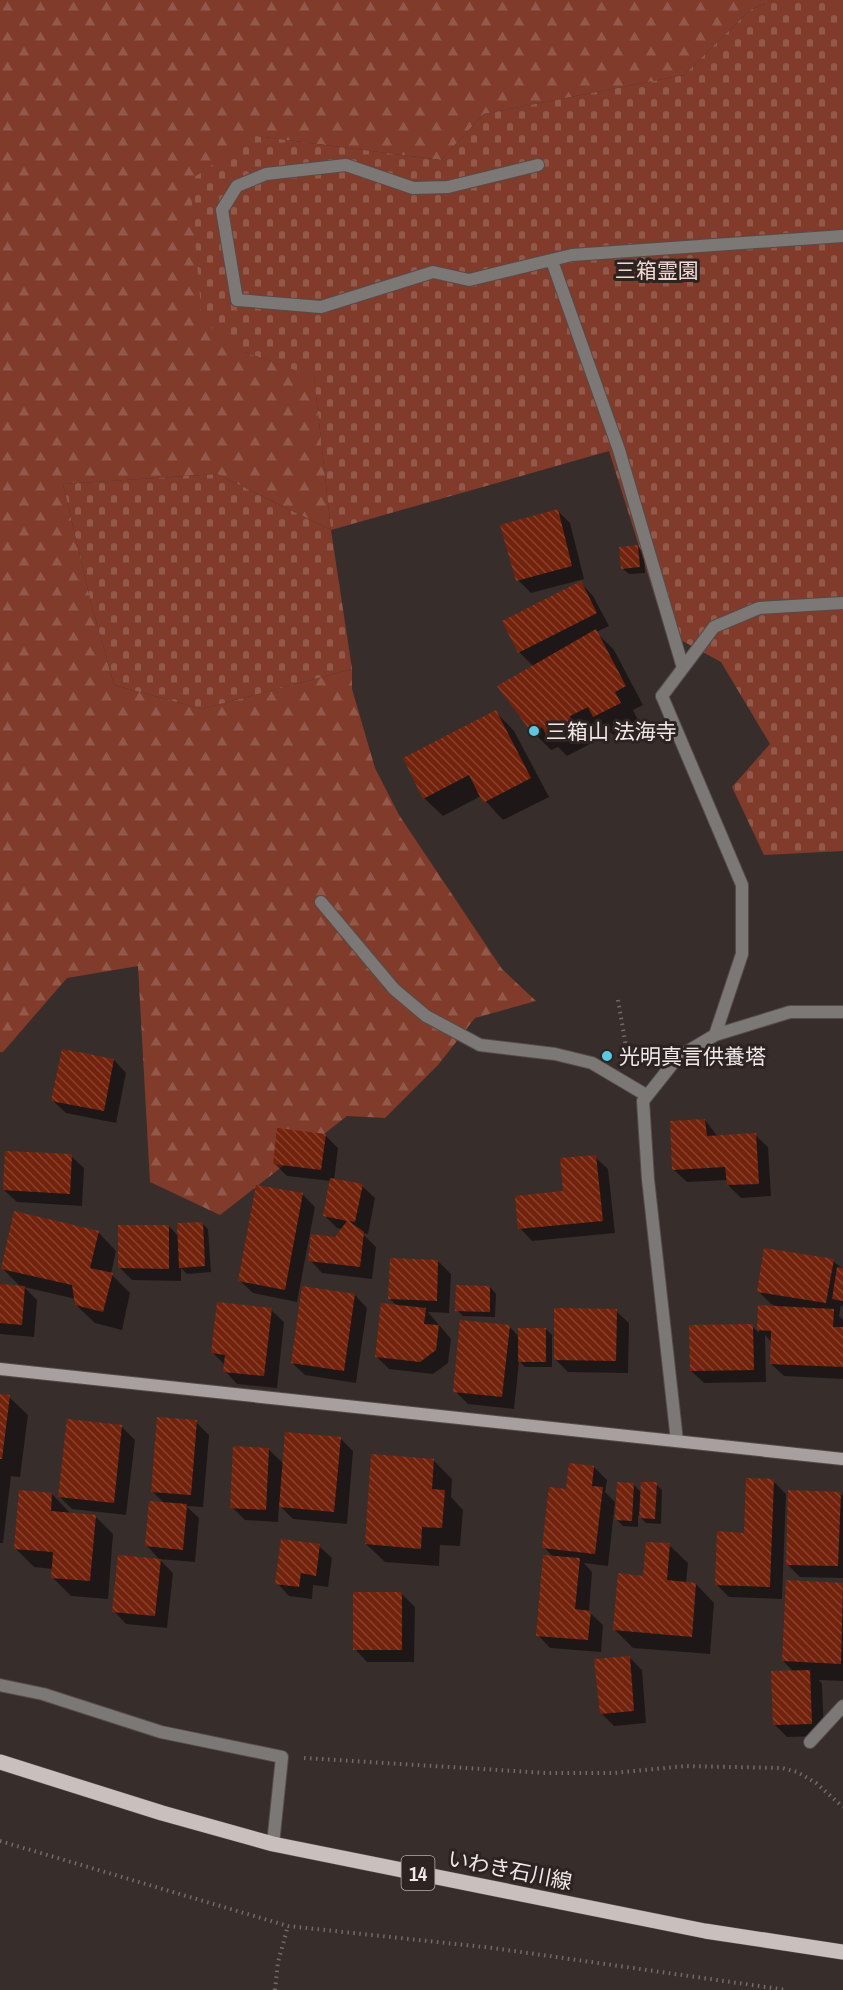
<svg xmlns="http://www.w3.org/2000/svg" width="843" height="1990" font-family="'Archivo Narrow','Noto Sans JP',sans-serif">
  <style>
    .forest { fill: url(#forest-firs) }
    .cemetery { fill: url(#cemetery-stones) }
    .shadow { fill: #0007 }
    .building { fill: url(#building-back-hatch) }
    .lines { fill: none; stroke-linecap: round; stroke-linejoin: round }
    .lane-casing { stroke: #544c4a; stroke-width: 14 }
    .street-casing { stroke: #544c4a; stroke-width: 14 }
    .secondary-casing { stroke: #544c4a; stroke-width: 14 }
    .primary-casing { stroke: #544c4a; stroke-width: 16 }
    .path { stroke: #736b69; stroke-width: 4; stroke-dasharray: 1.5 4.5; stroke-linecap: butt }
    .lane { stroke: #7c7876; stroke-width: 12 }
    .street { stroke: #7c7876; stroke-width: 12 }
    .secondary { stroke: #a7a09e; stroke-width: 12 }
    .primary { stroke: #c9bfbc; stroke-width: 15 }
    .poi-dot { fill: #58c9e3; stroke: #2d2422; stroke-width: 2 }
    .labels { text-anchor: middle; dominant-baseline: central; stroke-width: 6; stroke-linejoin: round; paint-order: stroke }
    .shield { fill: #2d2422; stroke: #b5afad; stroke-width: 1.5 }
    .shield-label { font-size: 20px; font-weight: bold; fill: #efeae8 }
    .park-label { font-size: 21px; fill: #f2d9d2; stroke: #2d2422 }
    .poi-label { font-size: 21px; fill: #efeae8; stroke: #2d2422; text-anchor: start }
    .street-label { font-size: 21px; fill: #efeae8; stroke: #2d2422 }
  </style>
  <defs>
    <pattern id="forest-firs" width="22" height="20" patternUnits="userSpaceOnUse" patternTransform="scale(1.5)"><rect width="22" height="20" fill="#803b2a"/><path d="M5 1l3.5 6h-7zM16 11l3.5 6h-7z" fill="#925849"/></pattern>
    <pattern id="cemetery-stones" width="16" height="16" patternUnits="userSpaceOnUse" patternTransform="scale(1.5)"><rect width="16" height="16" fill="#803b2a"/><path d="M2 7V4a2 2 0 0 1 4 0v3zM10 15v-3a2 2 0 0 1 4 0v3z" fill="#925849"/></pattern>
    <pattern id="building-back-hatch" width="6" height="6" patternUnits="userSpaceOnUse" patternTransform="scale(1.5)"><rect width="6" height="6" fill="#73220b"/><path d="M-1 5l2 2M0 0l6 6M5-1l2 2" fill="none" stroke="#87422f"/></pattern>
  </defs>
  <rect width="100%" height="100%" fill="#372e2c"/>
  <!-- forest -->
  <path class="forest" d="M0,0H773L750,10L684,75L484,114L441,160L256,136L245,352L314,376L331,530L217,474L63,484L91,603L114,685L202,709L352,669V689L375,768L399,815L502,969L536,1001L475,1018L438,1065L385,1118L347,1116L220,1215L150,1182L138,966L67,978L3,1052H0Z"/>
  <!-- cemetery -->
  <path class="cemetery" d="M773,0H843V851L764,855L732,787L770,744L721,662L666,632L609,451L331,530L352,669L202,709L114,685L91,603L63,484L217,474L331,530L314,377L245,352L202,321L190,180L256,136L441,160L484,114L684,75L750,10Z"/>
  <!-- shadow -->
  <path class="shadow" d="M558,511L570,523L584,579L531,593L518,580Z
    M638,546L644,552L645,573L629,574L622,568Z
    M581,583L593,596L609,626L596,632L614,650L643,705L633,710L639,722L613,735L604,726L587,734L590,744L567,756L558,747L551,750L533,732L534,667L519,652Z
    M496,712L514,731L549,797L503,820L481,796L443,816L424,798Z
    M114,1060L126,1073L116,1123L66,1113L53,1101Z
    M705,1120L718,1137L755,1135L768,1147L771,1196L741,1198L728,1185V1180L687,1182L674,1170Z
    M325,1135L338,1148L334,1180L362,1186L375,1198L368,1234L362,1233L376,1247L372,1279L322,1273L310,1260L343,1229L337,1228L324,1215L331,1181L287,1176L274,1163Z
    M71,1156L84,1168L82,1206L17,1202L4,1190Z
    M595,1157L608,1169L615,1233L532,1241L520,1228L565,1192Z
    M302,1194L315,1207L297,1302L253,1293L240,1281Z
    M202,1223L208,1229L211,1272L187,1274L181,1268V1281L132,1280L119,1267L169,1226L179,1237Z
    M98,1232L116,1251L111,1274L130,1293L122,1330L95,1323L76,1305V1299L24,1287L37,1300L34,1337L0,1334V1286L21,1287L2,1268Z
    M438,1261L451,1274L449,1313L428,1312L451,1339L448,1363L433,1374L389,1369L377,1357L397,1306L389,1298Z
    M833,1261L843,1269V1307L841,1305L839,1316L843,1320V1379L784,1376L771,1364L772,1343L765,1335L766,1382L704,1383L691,1371L752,1326L759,1333L760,1307L781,1308L771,1304L758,1291Z
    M490,1287L496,1294L495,1317L463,1316L457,1310Z
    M355,1295L367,1308L356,1383L305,1375L292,1363Z
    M271,1310L284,1322L277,1388L237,1384L225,1371V1365L213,1353Z
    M616,1311L629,1323L628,1373L568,1372L555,1359Z
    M509,1326L519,1337L546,1329L552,1335V1367H525L519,1361L514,1409L468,1404L455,1391Z
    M0,1395L9,1397L28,1415L20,1477L11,1476L3,1543H0Z
    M196,1422L209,1435L203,1507L186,1506L199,1518L195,1562L159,1559L147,1546L165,1504L152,1491Z
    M122,1427L135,1440L126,1515L72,1509L59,1496Z
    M341,1439L353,1451L347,1524L293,1519L279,1505L278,1522L245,1520L232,1507L268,1449L284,1464Z
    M433,1460L452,1479L451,1497L463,1510L460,1546L440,1545L439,1566L385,1562L366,1544Z
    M594,1467L607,1480L605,1492L615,1502L608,1566L584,1563L592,1572L589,1612L603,1625L601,1652L550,1648L538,1635L553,1557L544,1547L568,1491Z
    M773,1481L786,1494L782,1599L729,1597L716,1584Z
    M633,1484L642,1493L656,1484L662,1490L661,1524L646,1523L638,1515V1527L623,1526L617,1520Z
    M840,1493L843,1496V1578L800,1577L787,1564Z
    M52,1494L70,1513L95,1516L113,1534L108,1599L71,1596L52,1577L53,1569L34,1567L16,1549Z
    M669,1545L688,1563L686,1583L696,1584L714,1603L710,1654L633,1648L615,1630L645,1577Z
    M319,1546L332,1558L328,1587L313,1585L312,1599L289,1596L277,1583Z
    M160,1560L173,1573L167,1628L126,1624L114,1611Z
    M787,1582L843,1585V1681L819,1680L822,1684L824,1736L787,1737L774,1724L794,1672L783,1661Z
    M402,1594L415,1607L414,1662H367L355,1649Z
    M629,1657L642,1670L646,1723L614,1726L601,1713Z"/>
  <!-- building -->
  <path class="building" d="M558,509L572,566L516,581L500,525Z
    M638,545L640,567L621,569L619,547Z
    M581,581L597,613L518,653L502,621Z
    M596,629L626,686L615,692L621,703L593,717L588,707L570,716L572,725L548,738L542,727L532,733L497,686Z
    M496,710L531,778L483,803L469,775L423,799L403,758Z
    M62,1049L114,1059L104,1111L51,1101Z
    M705,1119L707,1136L756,1133L759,1184L727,1185L725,1167L672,1170L670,1121Z
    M277,1128L326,1134L321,1170L273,1164Z
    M5,1151L72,1154L70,1194L3,1190Z
    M596,1155L603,1221L518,1229L515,1196L563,1191L560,1158Z
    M330,1178L363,1184L355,1222L349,1221L364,1232L360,1267L308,1261L311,1234L335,1237L347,1221L323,1216Z
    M256,1185L303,1193L285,1290L238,1281Z
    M14,1211L99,1231L90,1268L113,1273L103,1312L75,1305L72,1285L1,1269Z
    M203,1222L205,1266L179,1268L177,1223Z
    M118,1225H169V1269L118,1268Z
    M764,1248L834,1259L826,1303L757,1292Z
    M390,1258L438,1260L437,1301L388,1299Z
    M837,1267L843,1268V1301L832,1299Z
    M0,1284L25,1286L22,1325L0,1323Z
    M456,1285L490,1286V1312L455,1311Z
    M302,1286L355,1294L344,1371L291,1363Z
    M217,1302L272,1308L264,1376L223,1372L225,1355L211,1353Z
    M381,1303L426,1308L424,1324L439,1325L436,1350L420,1362L375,1357Z
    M758,1305L834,1309L833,1327H843V1367L770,1364L771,1331L757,1330Z
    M554,1308L617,1309L616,1361L554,1360Z
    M460,1320L510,1325L502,1397L453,1392Z
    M753,1324L754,1370L690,1371L689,1325Z
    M518,1328H546V1362H518Z
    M0,1394L10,1395L2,1459H0Z
    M157,1417L197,1420L191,1495L151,1492Z
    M67,1419L122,1425L114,1503L58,1497Z
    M285,1432L341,1437L334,1512L279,1507Z
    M233,1446L269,1448L266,1510L230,1508Z
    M371,1454L434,1459L432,1489L445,1490L442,1528L422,1527L421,1549L365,1544Z
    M569,1463L594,1466L592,1486L603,1487L595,1554L542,1548L549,1487L566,1489Z
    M746,1478L774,1479L770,1587L715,1585L717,1531L744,1533Z
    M617,1482L634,1483L632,1521L615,1520Z
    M641,1482H657L655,1519L639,1518Z
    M19,1490L52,1493L51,1511L96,1515L90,1581L51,1578L53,1552L14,1549Z
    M788,1490L841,1492L838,1566L786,1565Z
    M149,1501L187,1504L183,1550L145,1546Z
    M281,1539L320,1544L316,1576L301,1573L299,1587L275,1584Z
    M646,1542L670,1543L667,1580L696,1583L692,1637L613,1630L618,1573L643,1576Z
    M118,1555L161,1559L155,1616L112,1612Z
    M543,1555L580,1558L575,1609L591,1611L588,1640L536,1636Z
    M786,1580L843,1583L841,1664L782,1661Z
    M353,1592H402V1650H353Z
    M630,1656L634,1711L600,1714L594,1659Z
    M810,1670L812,1724L773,1725L771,1671Z"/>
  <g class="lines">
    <!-- lane casing -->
    <g class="lane-casing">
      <path id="lane" d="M538,165L448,187L413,188L346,165L266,174L237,186L222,210L237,300L321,307L433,272L469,280L572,255L843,236
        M552,261L619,450L683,668
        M662,696L714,627L759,608L843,603
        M321,902L394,989L426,1016L480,1045L555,1054L592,1063L646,1095"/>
    </g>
    <!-- street casing -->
    <g class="street-casing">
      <path id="street" d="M662,696L742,885V954L715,1035
        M677,1441L648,1179L643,1101L678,1057L715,1035L790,1012H843
        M0,1685L43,1694L161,1732L282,1757L273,1844
        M810,1742L843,1706"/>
    </g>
    <!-- secondary casing -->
    <g class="secondary-casing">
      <path id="secondary" d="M0,1369L843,1459"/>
    </g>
    <!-- primary casing -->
    <g class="primary-casing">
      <path id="primary" d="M0,1762L162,1813L273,1844L705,1931L843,1952"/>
    </g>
    <!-- path -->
    <path class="path" d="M618,1000L628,1058
      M304,1758L547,1773H614L685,1766L782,1768L797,1772L816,1783L843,1807
      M0,1841L288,1926L493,1948L787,1990
      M275,1990L278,1962L288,1926"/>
    <!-- lane -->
    <use href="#lane" class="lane"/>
    <!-- street -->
    <use href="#street" class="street"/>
    <!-- secondary -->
    <use href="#secondary" class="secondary"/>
    <!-- primary -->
    <use href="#primary" class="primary"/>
  </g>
  <!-- markers -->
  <g class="poi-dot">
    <circle cx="534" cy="731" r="6"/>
    <circle cx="607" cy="1056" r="6"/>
  </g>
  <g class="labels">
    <!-- shield labels -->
    <rect class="shield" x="401.5" y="1856" width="33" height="34" rx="4.5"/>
    <g class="shield-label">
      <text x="418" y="1873">14</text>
    </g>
    <!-- park labels -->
    <g class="park-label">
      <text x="657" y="270">三箱霊園</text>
    </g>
    <!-- poi labels -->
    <g class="poi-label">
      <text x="546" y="731">三箱山 法海寺</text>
      <text x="619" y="1056">光明真言供養塔</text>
    </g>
    <!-- street labels -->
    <g class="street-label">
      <text transform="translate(510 1870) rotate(11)">いわき石川線</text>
    </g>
  </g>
</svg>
